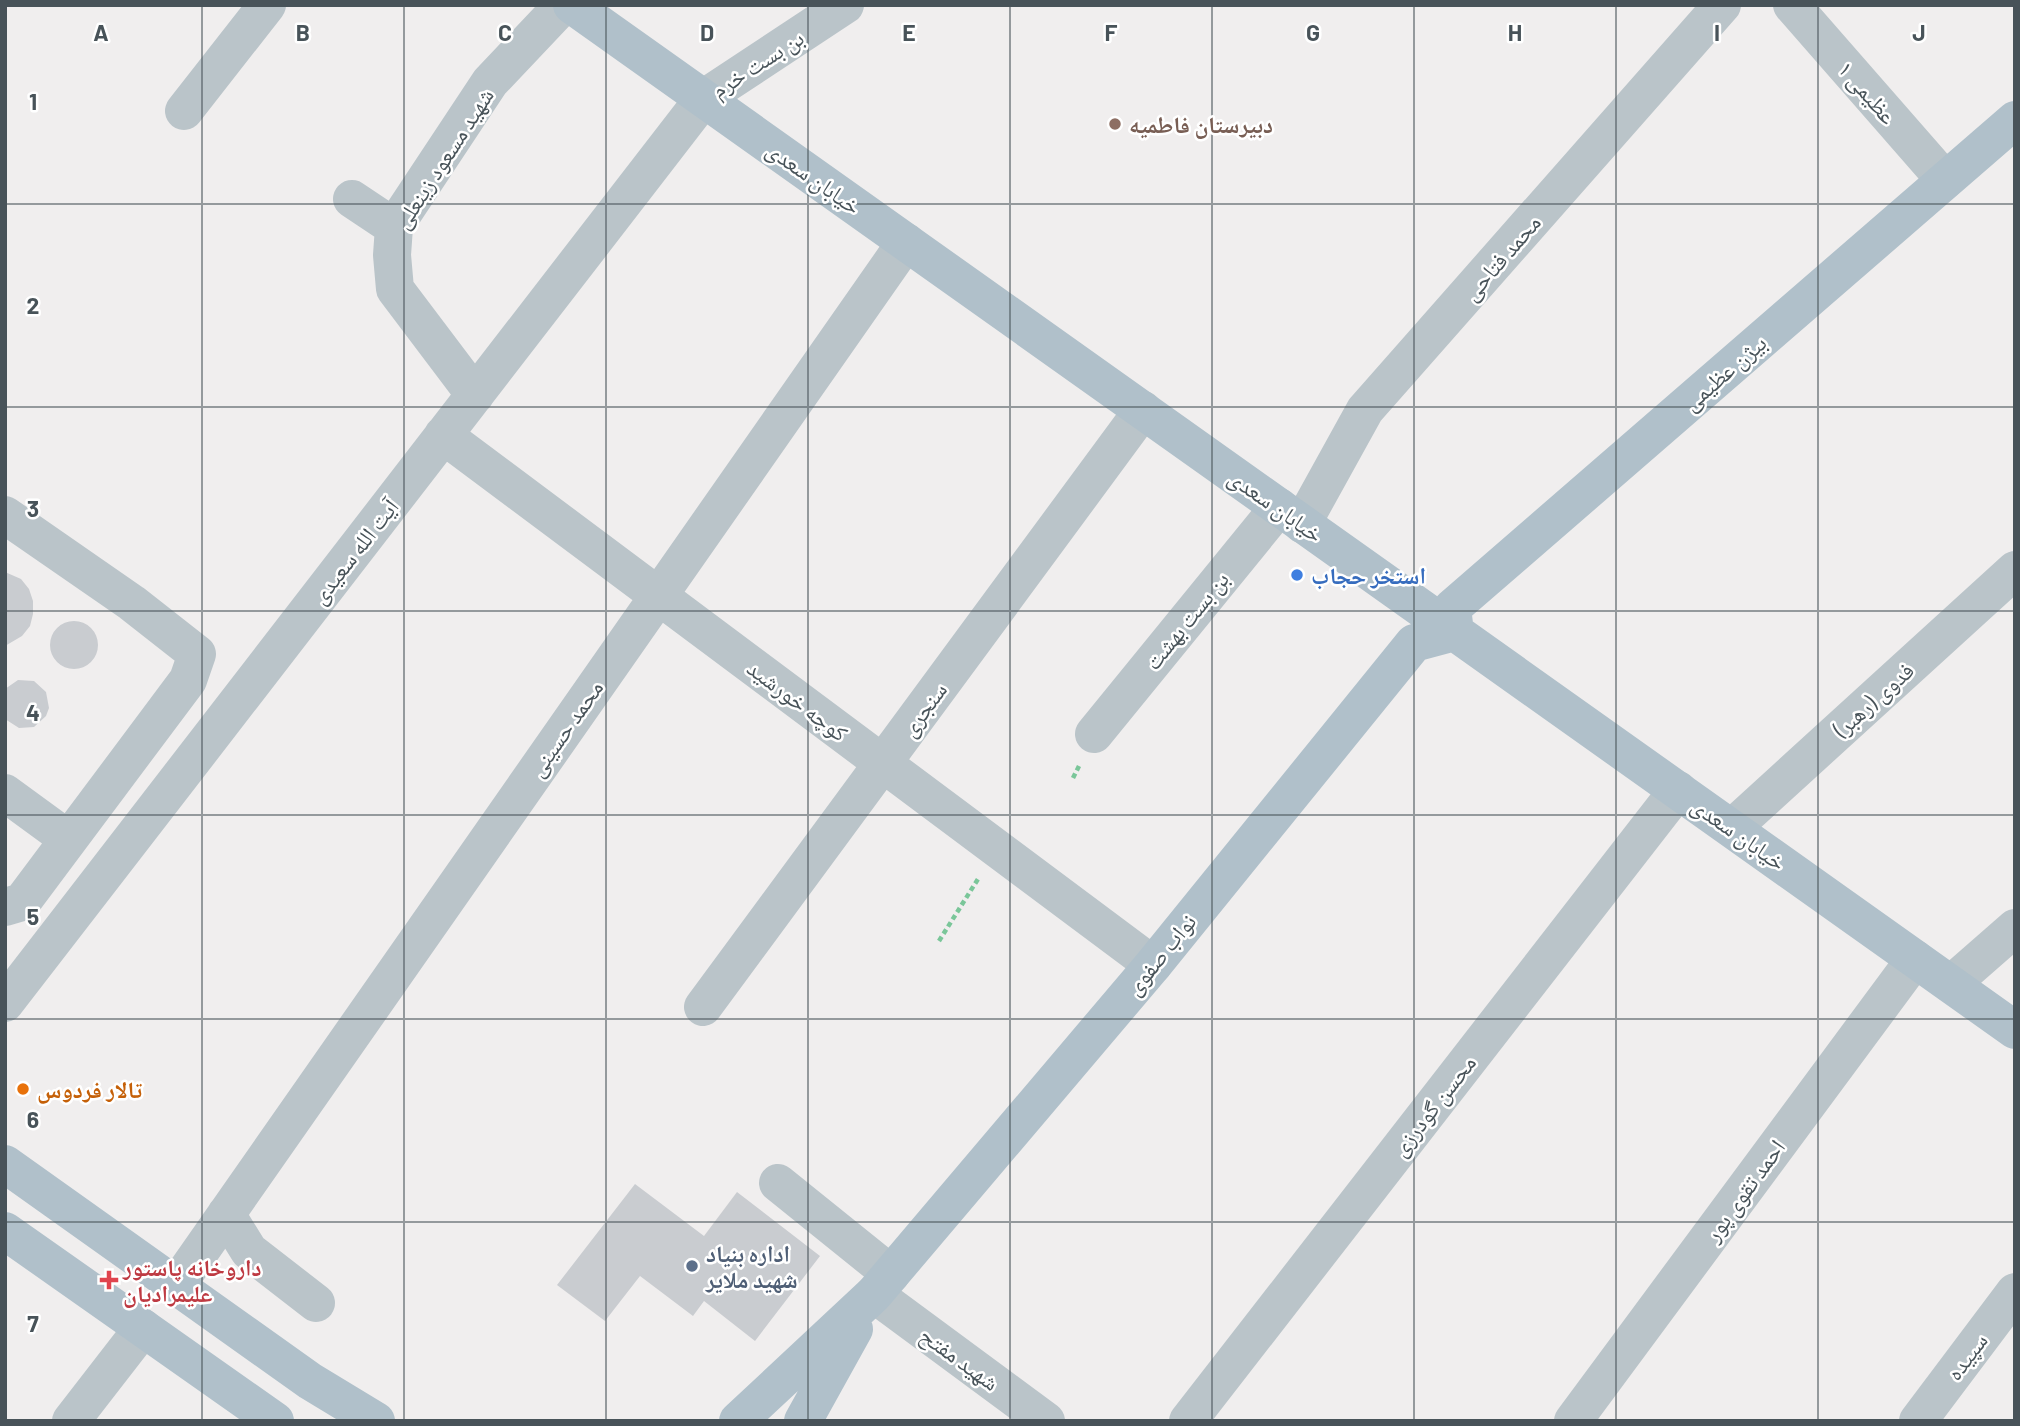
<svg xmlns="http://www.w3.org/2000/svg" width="2020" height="1426" font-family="Barlow,'Noto Naskh Arabic',sans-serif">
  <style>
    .building { fill: #c9ccd0 }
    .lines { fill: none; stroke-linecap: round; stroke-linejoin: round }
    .path { stroke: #7ac699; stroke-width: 4.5; stroke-dasharray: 5 3.5; stroke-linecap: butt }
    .minor { stroke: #bac4c9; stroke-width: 38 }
    .major { stroke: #b0c0ca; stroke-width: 38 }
    .grid { fill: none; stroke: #485359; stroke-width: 2; stroke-opacity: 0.55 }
    .education-dot { fill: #8d6e63; stroke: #fff; stroke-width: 2.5 }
    .shop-dot { fill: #3f7fe0; stroke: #fff; stroke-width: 2.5 }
    .food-dot { fill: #e8710a; stroke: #fff; stroke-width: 2.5 }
    .service-dot { fill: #5c6f8a; stroke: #fff; stroke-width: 2.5 }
    .health-dot { fill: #e0444e; stroke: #fff; stroke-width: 2.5 }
    .labels { text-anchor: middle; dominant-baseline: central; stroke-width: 5; stroke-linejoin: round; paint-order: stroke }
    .street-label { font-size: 23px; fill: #485359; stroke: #fff }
    .education-label { font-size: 23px; font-weight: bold; fill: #785e54; stroke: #fff; text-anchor: start }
    .shop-label { font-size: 23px; font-weight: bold; fill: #366cbe; stroke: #fff; text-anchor: start }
    .food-label { font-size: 23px; font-weight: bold; fill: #c56008; stroke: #fff; text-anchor: start }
    .service-label { font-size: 23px; font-weight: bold; fill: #4e5e75; stroke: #fff; text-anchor: start }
    .health-label { font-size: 23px; font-weight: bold; fill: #be3a42; stroke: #fff; text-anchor: start }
    .grid-label { font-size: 23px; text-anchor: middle; font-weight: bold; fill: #485359; stroke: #fff; stroke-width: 5; stroke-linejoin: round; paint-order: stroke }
  </style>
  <rect width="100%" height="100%" fill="#f0eeee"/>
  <!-- building -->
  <path class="building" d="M5,572L21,579L29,589L33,601V614L30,626L22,636L5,646Z
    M50 645a24 24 0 1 1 48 0a24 24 0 1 1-48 0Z
    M18,680L34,681L46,692L49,708L46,716L34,727L19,728L5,719V689Z
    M635,1184L704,1236L737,1192L820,1256L755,1341L704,1301L693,1316L640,1276L605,1321L557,1285Z"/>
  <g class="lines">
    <!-- path -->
    <path class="path" d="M1073,778L1079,766
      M939,941L978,879"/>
    <!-- minor -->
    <path class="minor" d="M1792,5L1945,180
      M184,111L267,5
      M352,199L394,227
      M475,395L395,289L392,255L394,227L490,82L563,5
      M443,435L1153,965
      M5,515L132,603L197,654L188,680L22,902L5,907
      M1302,524L1365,410L1722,5
      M1094,734L1279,507
      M5,793L68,839
      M1732,828L2015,570
      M1951,984L2015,928
      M5,1003L704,98L845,5
      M703,1007L1143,410
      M778,1183L891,1274
      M226,1214L249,1251L316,1303
      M176,1286L906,242
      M874,1294L1046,1421
      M71,1421L143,1328
      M1188,1421L1678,790
      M1573,1421L1915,959
      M1918,1421L2015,1292"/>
    <!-- major -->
    <path class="major" d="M572,5L2015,1030
      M5,1164L310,1381L376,1421
      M5,1231L275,1421
      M738,1421L874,1294L1153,965L1414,643L1455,632L1452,608L2015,120
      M803,1421L854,1329"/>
  </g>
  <!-- grid -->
  <path class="grid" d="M202,5V1421M404,5V1421M606,5V1421M808,5V1421M1010,5V1421M1212,5V1421M1414,5V1421M1616,5V1421M1818,5V1421M5,204H2015M5,407H2015M5,611H2015M5,815H2015M5,1019H2015M5,1222H2015"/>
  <!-- markers -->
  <circle class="education-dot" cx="1115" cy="124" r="7"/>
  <circle class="shop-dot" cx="1297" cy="575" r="7"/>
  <circle class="food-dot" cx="23" cy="1089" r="7"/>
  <circle class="service-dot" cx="692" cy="1266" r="7"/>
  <path class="health-dot" d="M105.5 1269.5h7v7h7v7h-7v7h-7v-7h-7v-7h7z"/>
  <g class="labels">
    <!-- street labels -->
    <g class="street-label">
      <text transform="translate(757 63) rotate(-33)">بن بست خرم</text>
      <text transform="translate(1868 92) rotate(49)">عظیمی ۱</text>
      <text transform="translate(443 158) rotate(-57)">شهید مسعود زینعلی</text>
      <text transform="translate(814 177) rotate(35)">خیابان سعدی</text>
      <text transform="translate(1501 257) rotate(-49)">محمد فتاحی</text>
      <text transform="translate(1724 372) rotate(-41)">بیژن عظیمی</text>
      <text transform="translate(1276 505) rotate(35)">خیابان سعدی</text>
      <text transform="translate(354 551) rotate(-52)">آیت الله سعیدی</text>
      <text transform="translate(1186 620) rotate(-51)">بن بست بهشت</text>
      <text transform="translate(1873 699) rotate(-42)">فدوی (رهبر)</text>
      <text transform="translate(798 700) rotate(37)">کوچه خورشید</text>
      <text transform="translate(923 709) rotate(-54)">سنجری</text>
      <text transform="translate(565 728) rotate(-55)">محمد حسینی</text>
      <text transform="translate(1739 833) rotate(35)">خیابان سعدی</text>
      <text transform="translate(1160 954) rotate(-51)">نواب صفوی</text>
      <text transform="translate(1433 1105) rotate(-52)">محسن گودرزی</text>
      <text transform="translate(1744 1190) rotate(-54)">احمد تقوی پور</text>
      <text transform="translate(1966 1356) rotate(-53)">سپیده</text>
      <text transform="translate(960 1358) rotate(36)">شهید مفتح</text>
    </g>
    <!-- education labels -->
    <g class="education-label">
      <text x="1129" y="124">دبیرستان فاطمیه</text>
    </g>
    <!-- shop labels -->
    <g class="shop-label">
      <text x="1311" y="575">استخر حجاب</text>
    </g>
    <!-- food labels -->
    <g class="food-label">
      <text x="37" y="1089">تالار فردوس</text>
    </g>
    <!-- service labels -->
    <g class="service-label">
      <text x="706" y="1253">اداره بنیاد<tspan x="706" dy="26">شهید ملایر</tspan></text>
    </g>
    <!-- health labels -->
    <g class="health-label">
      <text x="123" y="1267">داروخانه پاستور<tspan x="123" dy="26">علیمرادیان</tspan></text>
    </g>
  </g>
  <g class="grid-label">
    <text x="101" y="41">A</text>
    <text x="303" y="41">B</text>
    <text x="505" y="41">C</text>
    <text x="707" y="41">D</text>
    <text x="909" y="41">E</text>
    <text x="1111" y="41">F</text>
    <text x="1313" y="41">G</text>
    <text x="1515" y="41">H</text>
    <text x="1717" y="41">I</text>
    <text x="1919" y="41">J</text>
    <text x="33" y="110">1</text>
    <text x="33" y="314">2</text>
    <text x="33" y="517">3</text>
    <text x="33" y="721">4</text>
    <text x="33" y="925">5</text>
    <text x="33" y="1128">6</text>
    <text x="33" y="1332">7</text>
  </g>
  <!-- border -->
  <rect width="2020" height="1426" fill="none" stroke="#485359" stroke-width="14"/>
</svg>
